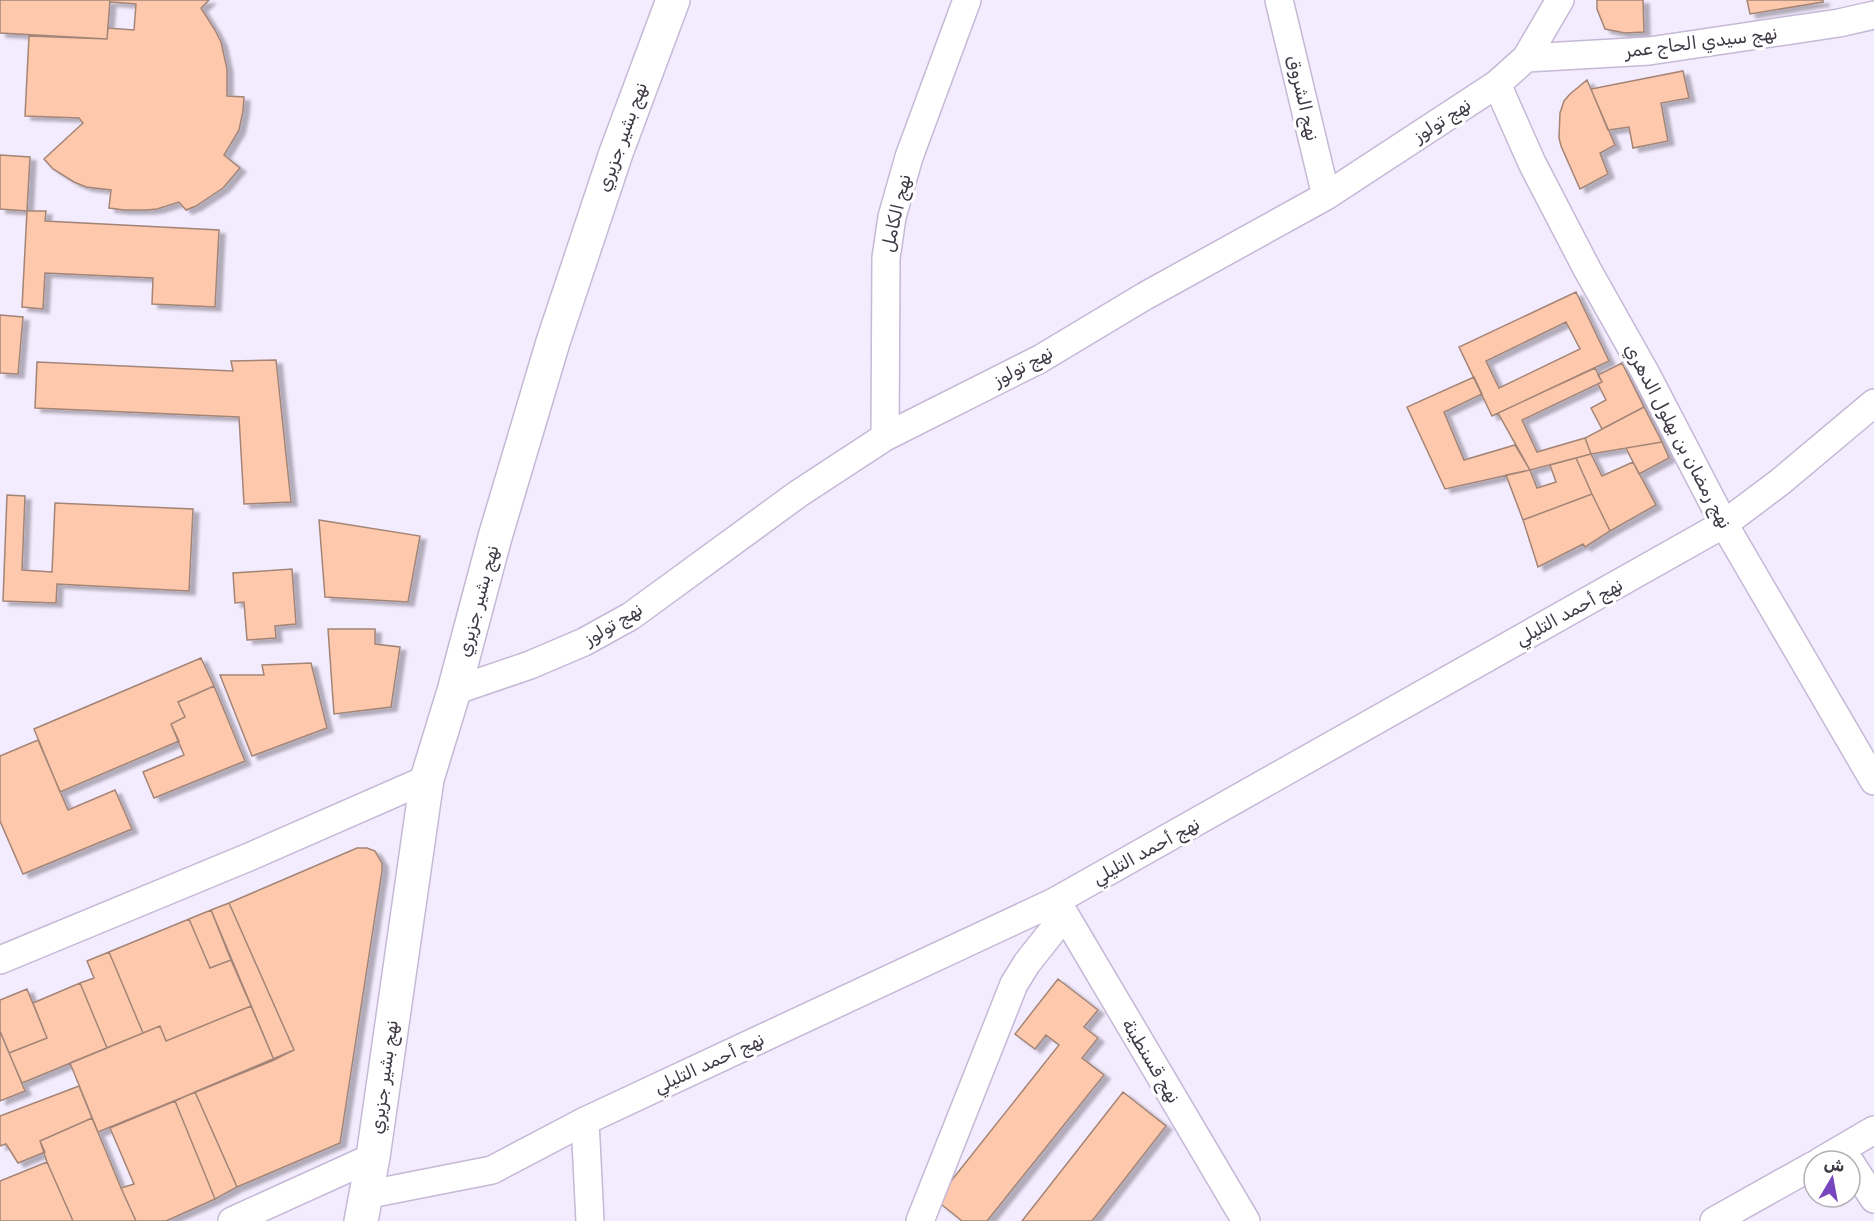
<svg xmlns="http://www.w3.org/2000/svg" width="1874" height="1221" font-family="Rubik,Cairo,sans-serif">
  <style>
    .building { fill: #fec8ad; stroke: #a38577; stroke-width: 1.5; fill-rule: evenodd; filter: url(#shadow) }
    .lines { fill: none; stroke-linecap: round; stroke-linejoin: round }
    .street-casing { stroke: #c4b9d6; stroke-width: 30 }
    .secondary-casing { stroke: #c4b9d6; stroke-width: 36 }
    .street { stroke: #fff; stroke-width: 27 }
    .secondary { stroke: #fff; stroke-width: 33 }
    .labels { text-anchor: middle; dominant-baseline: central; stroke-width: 6; stroke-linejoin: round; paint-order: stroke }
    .street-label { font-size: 18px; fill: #3f3a46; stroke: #fff }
  </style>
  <defs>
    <filter id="shadow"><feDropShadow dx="6" dy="4" stdDeviation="1.5" flood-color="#0004"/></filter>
  </defs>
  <rect width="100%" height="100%" fill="#f3ebfe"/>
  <!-- building -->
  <path class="building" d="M0,0H110L107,39L0,33Z
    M110,0H209L201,8L215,30L221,42L227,69V96L244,97L243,111L239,130L224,155L240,168L223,188L196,206L186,210L179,202L157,209L146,210H124L109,208L111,190L86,187L74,182L53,169L44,159L83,123L79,118L25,116L29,36L107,39L108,28L134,30L136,4L110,2Z
    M1597,0H1643L1644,32L1625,33L1605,29L1597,9Z
    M1747,0H1823V2L1750,14Z
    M1683,71L1689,98L1661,103L1668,141L1633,148L1629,127L1608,130L1591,89Z
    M1587,80L1615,145L1600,153L1608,174L1580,189L1561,146L1559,138L1560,113L1564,101L1570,94Z
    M0,155L30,157L27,211L0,209Z
    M27,211H46L45,221L219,230L215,307L152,304L153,278L45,273L43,309L22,307Z
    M1576,292L1609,361L1492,416L1459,347ZM1566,322L1580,349L1499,388L1486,361Z
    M0,315L23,317L18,374L0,373Z
    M276,360L291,502L244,504L239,417L35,408L37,362L233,371L231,361Z
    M1622,363L1644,407L1602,429L1591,408L1606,400L1598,384L1602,382L1598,375Z
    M1595,368L1602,382L1522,420L1537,452L1585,438L1591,454L1530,470L1498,413Z
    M1474,377L1482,394L1444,412L1464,460L1515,445L1530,470L1445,489L1407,407Z
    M1644,407L1662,442L1591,454L1585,438Z
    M1662,442L1669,458L1639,474L1626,448Z
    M1591,454L1602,476L1633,462L1656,505L1610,531L1592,494L1576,458Z
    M1576,458L1592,494L1523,520L1506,475L1530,470L1537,488L1556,482L1550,465Z
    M1592,494L1610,531L1585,547L1583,544L1538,567L1523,520Z
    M7,495L25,496L22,570L52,572L55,503L193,509L189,591L57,584L56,603L3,601Z
    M319,520L420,536L408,602L325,597Z
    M292,569L296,624L275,626L276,638L247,640L244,602L235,603L233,573Z
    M328,629H375V644L400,647L391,707L334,714Z
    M201,658L214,686L178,702L185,717L171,724L179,741L60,792L34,729Z
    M311,663L327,728L252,756L220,675H264L262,665Z
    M214,686L245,761L154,798L143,772L184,755L171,724L185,717L178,702Z
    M38,740L68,810L115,790L132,829L23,874L0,821V756Z
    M357,848H367L375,851L382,863V871L340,1143L237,1187L195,1092L294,1050L229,903Z
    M229,903L294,1050L274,1060L211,910Z
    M211,910L231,960L210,968L189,919Z
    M189,919L210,968L231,960L251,1006L166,1041L160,1026L143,1033L109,952Z
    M109,952L143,1033L107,1048L80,983L94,978L87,961Z
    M1058,979L1098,1010L1084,1027L1098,1038L1082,1058L1104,1075L987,1221H962L936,1200L1059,1045L1046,1035L1035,1049L1015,1034Z
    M80,983L107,1048L22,1083L9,1053L47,1038L33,1003Z
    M27,989L47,1038L9,1053L0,1031V1000Z
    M251,1006L274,1060L98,1132L70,1063L160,1026L166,1041Z
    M0,1031L25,1091L0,1101Z
    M79,1086L92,1118L40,1141L45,1152L18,1163L6,1144L0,1146V1116Z
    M195,1092L237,1187L215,1199L175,1101Z
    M1123,1092L1166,1126L1092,1221H1022Z
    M175,1101L215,1199L166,1221H136L121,1188L134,1184L110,1128Z
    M92,1118L121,1188L136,1221H73L47,1162L40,1141Z
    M47,1162L73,1221H0V1181Z"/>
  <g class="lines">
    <!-- street casing -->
    <g class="street-casing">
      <path id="street" d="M1279,0L1326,196
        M1526,58L1649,51L1839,23L1874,15
        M1497,84L1532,163L1587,269L1645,372L1724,524L1874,781
        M885,437L886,258L892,217L909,157L967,0
        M454,691L530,665L584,642L631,616L798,494L885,437L1040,359L1145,296L1326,196L1497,84L1526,58L1560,0
        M1054,902L1065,915L1246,1221
        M0,960L249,857L427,779
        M585,1121L590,1221
        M1821,1161L1874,1130
        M1850,1162L1874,1199
        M365,1195L492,1170L585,1121L1054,902L1724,524L1780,482L1874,403
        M232,1221L373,1157
        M920,1221L1014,984L1027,963L1065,915
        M1714,1221L1814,1165"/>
    </g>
    <!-- secondary casing -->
    <g class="secondary-casing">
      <path id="secondary" d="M361,1221L373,1157L427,779L454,691L495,537L553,342L616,153L673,0"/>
    </g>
    <!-- street -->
    <use href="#street" class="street"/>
    <!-- secondary -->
    <use href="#secondary" class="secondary"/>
  </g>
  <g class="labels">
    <!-- street labels -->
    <g class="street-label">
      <text transform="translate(1701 42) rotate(-7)">نهج سيدي الحاج عمر</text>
      <text transform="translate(1303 98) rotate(77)">نهج الشروق</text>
      <text transform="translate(1442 120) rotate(-33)">نهج تولوز</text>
      <text transform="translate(622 137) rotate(-70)">نهج بشير جزيري</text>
      <text transform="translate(896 213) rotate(-77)">نهج الكامل</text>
      <text transform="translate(1023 366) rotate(-28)">نهج تولوز</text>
      <text transform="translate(1678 436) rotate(62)">نهج رمضان بن بهلول الدهري</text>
      <text transform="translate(478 601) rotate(-75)">نهج بشير جزيري</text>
      <text transform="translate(1569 612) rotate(-29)">نهج أحمد التليلي</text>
      <text transform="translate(613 624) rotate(-31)">نهج تولوز</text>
      <text transform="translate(1146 851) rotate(-29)">نهج أحمد التليلي</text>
      <text transform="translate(1151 1061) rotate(59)">نهج قسنطينة</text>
      <text transform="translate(709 1063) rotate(-25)">نهج أحمد التليلي</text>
      <text transform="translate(384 1077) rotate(-82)">نهج بشير جزيري</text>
    </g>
  </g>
  <!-- north arrow -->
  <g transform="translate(1832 1179) rotate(10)"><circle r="28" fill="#ffffff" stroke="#b2b0b5" stroke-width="1.5"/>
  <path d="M0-4.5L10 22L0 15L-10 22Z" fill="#7745bd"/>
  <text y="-9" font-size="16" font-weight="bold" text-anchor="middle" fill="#3f3a46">ش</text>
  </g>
</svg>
